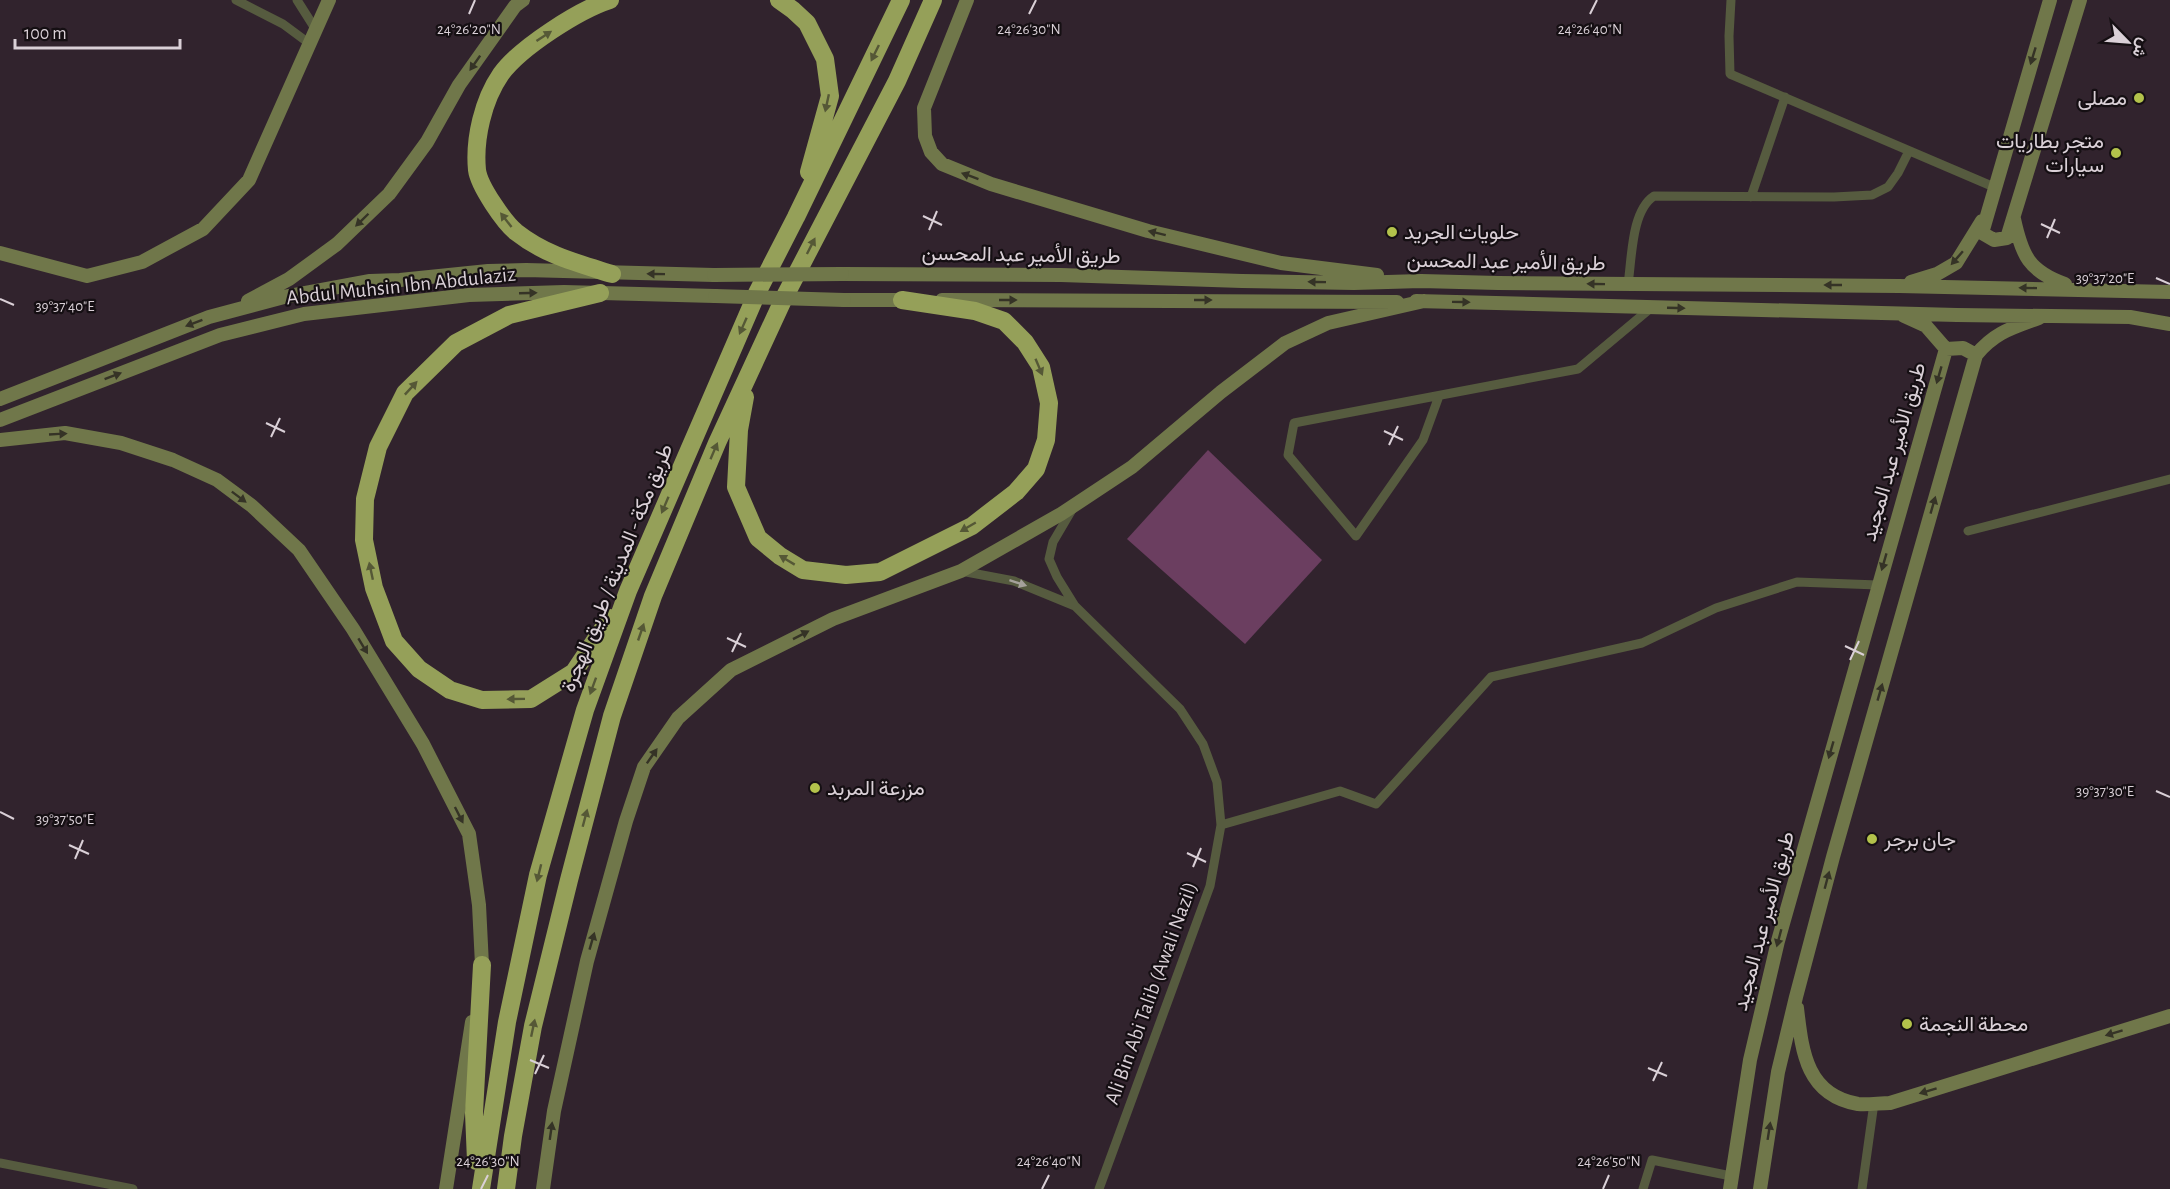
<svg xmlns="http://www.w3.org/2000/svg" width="2170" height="1189" font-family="'Alegreya Sans',Vazirmatn,sans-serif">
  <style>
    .green { fill: #6b3e60 }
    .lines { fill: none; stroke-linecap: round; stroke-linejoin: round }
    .minor { stroke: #565b3f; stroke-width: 9 }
    .secondary { stroke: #70774a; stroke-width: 14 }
    .motorway { stroke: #95a059; stroke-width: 18 }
    .secondary-bridge { stroke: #70774a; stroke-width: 14 }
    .oneway { fill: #555836 }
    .oneway2 { fill: #353326 }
    .oneway3 { fill: #a5a19a }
    .ticks { fill: none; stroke: #dad0d7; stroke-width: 2 }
    .poi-dot { fill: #b3c24b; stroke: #150f13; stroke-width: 2 }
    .labels { text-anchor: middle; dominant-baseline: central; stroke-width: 4.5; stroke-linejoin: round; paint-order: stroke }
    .poi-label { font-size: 21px; fill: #dad0d7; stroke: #150f13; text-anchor: start }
    .street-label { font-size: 21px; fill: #dad0d7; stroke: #150f13 }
    .ticks-label { font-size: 15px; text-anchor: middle; fill: #dad0d7; stroke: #150f13; stroke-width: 4.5; stroke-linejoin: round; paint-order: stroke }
  </style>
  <rect width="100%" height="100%" fill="#31232d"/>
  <!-- green -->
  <path class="green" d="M1208,450L1322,560L1245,644L1127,539Z"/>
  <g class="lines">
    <!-- minor -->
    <path class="minor" d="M236,0L283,24L310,44
      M297,0L316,30
      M1731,0L1729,36L1730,74L1994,187
      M1751,197L1785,97
      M1628,284C1632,259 1631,211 1654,196L1834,197L1872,195L1888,187L1898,173L1909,151
      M1439,396L1423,440L1356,536L1288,455L1294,423L1578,369L1652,307
      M1073,508L1053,542L1049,559L1057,577L1075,606L1180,709L1203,744L1217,782L1221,825L1210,886L1099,1189
      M1968,531L2170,479
      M961,571L1014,581L1075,606
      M1221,825L1340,791L1376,804L1491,677L1642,643L1716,608L1797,582L1878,585
      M0,1163L133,1189
      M1643,1189L1652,1160L1731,1176
      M1862,1189L1874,1103"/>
    <!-- secondary -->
    <path class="secondary" d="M967,0L924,108L925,136L931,152L942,164L991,184L1148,231L1281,263L1377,275
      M2050,0L1982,233L1994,240L2007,238L2080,0
      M2014,219C2022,256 2029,271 2065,284
      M0,253L87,276L142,262L203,229L249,180L329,0
      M842,274L1061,275L1242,281L1354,283L1421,281L1498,283L1899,286L2170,292
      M1911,282L1937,274L1956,263L1982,221
      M844,300H911
      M942,300L1397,302
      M248,301L289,279L337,244L389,194L427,142L459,85L515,6L523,0
      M1416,301L1957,315L2130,317L2170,324
      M1904,316L1926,326L1946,349
      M0,399L209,317L284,297L370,281L400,280L488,271L526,270L714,275
      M0,420L220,335L304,314L469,295L564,292L715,296
      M0,440L65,433L121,443L173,460L217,480L252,506L299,550L353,629L423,744L469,834L479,905L482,965L480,974
      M1797,1008C1802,1051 1806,1095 1858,1104C1868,1105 1880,1103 1890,1103L2170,1016
      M446,1189L472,1022
      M543,1189L554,1111L587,961L626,821L644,767L678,718L731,670L833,619L961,571L1061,514L1132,467L1221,392L1285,343L1328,323L1424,301
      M1730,1189L1750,1060L1778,941L1946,349L1963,348L1976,355
      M1760,1189L1778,1072L1796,997L1833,857L1976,355C1995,332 2012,328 2039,318"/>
    <!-- motorway -->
    <path class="motorway" d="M610,0C579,10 521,47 501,74C483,100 474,139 477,170C479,186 504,222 516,232C545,255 577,263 612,274
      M779,0L793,10L807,23L825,59L830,96L809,172
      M600,293L509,315L456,343L405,393L378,447L365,499L364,540L374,588L394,641L419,669L450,690L482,700L531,699L574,672L610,618
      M745,397L739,430L736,487L758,538L780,556L803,570L846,575L880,572L972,526L1016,492L1036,469L1046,440L1049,403L1041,367L1025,342L1004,321L975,311L902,300
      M476,1161L474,1113L482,965
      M481,1189L507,1022L538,875L585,710L628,591L757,293L796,217L901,0
      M506,1189L513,1136L533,1026L569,880L612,716L653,596L717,443L784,298L897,81L933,0"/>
    <!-- secondary-bridge -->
    <path class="secondary-bridge" d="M714,275L842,274
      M715,296L844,300"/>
  </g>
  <!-- one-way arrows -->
  <defs><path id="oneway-solid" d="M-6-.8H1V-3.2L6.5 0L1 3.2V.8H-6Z" transform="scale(1.5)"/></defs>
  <g class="oneway">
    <use href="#oneway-solid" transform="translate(544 36) rotate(-33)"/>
    <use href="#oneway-solid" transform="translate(875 53) rotate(116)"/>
    <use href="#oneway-solid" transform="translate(827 103) rotate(102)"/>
    <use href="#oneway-solid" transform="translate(506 220) rotate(-128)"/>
    <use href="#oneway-solid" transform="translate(811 246) rotate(-63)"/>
    <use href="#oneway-solid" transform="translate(743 326) rotate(114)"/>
    <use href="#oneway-solid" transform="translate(1039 367) rotate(67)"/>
    <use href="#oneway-solid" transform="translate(411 388) rotate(-47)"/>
    <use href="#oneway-solid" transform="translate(714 451) rotate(-67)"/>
    <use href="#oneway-solid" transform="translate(665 505) rotate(113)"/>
    <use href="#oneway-solid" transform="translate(968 527) rotate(150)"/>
    <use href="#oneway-solid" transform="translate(787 560) rotate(-149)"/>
    <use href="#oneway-solid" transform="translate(371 571) rotate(-102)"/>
    <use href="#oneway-solid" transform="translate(641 632) rotate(-71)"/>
    <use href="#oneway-solid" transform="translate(593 686) rotate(110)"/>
    <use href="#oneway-solid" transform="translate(516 699) rotate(179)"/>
    <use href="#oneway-solid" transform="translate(585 818) rotate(-75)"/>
    <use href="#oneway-solid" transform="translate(539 873) rotate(104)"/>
    <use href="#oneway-solid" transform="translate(533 1028) rotate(-78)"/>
  </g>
  <g class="oneway2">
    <use href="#oneway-solid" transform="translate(2033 56) rotate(107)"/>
    <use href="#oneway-solid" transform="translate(475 63) rotate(125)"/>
    <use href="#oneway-solid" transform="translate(970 176) rotate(-160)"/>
    <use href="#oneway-solid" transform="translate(362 220) rotate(136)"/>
    <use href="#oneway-solid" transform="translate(1157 233) rotate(-166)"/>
    <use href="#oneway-solid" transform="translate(1957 258) rotate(131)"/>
    <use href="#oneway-solid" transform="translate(656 274) rotate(-179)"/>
    <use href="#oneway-solid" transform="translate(1317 282) rotate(-179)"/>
    <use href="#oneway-solid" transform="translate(1596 284) rotate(-179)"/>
    <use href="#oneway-solid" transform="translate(1833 285) rotate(-180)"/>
    <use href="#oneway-solid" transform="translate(2028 288) rotate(-179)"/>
    <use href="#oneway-solid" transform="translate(528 293) rotate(-2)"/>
    <use href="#oneway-solid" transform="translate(1008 300)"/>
    <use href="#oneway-solid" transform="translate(1203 300)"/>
    <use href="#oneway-solid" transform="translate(1461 302) rotate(1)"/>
    <use href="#oneway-solid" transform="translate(1676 308) rotate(2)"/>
    <use href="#oneway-solid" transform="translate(194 323) rotate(159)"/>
    <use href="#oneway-solid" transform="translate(1939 375) rotate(106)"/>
    <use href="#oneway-solid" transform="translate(113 376) rotate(-21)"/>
    <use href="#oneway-solid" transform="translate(58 434) rotate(-3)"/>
    <use href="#oneway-solid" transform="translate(239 497) rotate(37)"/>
    <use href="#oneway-solid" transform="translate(1933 505) rotate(-74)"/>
    <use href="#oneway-solid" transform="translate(1884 562) rotate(106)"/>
    <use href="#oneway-solid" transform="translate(801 635) rotate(-27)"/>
    <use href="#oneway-solid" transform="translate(363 646) rotate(59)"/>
    <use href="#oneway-solid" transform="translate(1880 692) rotate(-74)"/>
    <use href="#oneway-solid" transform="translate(1831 750) rotate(106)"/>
    <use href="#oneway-solid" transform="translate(652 756) rotate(-55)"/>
    <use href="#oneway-solid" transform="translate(459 815) rotate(63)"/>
    <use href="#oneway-solid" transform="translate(1827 880) rotate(-75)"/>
    <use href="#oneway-solid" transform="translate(1779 938) rotate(105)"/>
    <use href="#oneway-solid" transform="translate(592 941) rotate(-74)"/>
    <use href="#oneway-solid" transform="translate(2114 1033) rotate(163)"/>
    <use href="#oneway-solid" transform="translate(1928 1091) rotate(163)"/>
    <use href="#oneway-solid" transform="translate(551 1131) rotate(-82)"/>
    <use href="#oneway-solid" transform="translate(1769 1131) rotate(-81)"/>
  </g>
  <use class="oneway3" href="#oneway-solid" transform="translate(1018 583) rotate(18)"/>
  <!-- ticks -->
  <path class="ticks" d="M469,14L475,0M1029,14L1036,0M1590,14L1597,0M923,216L942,225M2041,224L2060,233M929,230L937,211M2047,238L2055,219M2156,278L2170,284M0,299L14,305M266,423L285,432M1384,431L1403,440M271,437L280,418M1389,445L1398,426M727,638L746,647M1845,646L1864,655M732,652L741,633M1850,660L1859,641M2156,791L2170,797M0,812L14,819M69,845L89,854M1187,853L1206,862M75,859L83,840M1193,867L1201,848M530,1060L549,1068M1648,1068L1667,1076M535,1074L544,1055M1653,1081L1662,1062M481,1189L488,1175M1042,1189L1049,1175M1603,1189L1609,1175"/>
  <!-- markers -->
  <g class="poi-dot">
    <circle cx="2139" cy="98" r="6"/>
    <circle cx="2116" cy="153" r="6"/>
    <circle cx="1392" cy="232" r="6"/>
    <circle cx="815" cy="788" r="6"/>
    <circle cx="1872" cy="839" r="6"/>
    <circle cx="1907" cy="1024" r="6"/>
  </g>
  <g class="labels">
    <!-- poi labels -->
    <g class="poi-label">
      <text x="2127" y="98" text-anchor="end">مصلى</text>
      <text x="2104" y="141" text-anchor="end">متجر بطاريات<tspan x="2104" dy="24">سيارات</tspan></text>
      <text x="1404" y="232">حلويات الجريد</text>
      <text x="827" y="788">مزرعة المربد</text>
      <text x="1884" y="839">جان برجر</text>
      <text x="1919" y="1024">محطة النجمة</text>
    </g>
    <!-- street labels -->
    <g class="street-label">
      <text transform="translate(1021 255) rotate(1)">طريق الأمير عبد المحسن</text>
      <text transform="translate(1506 262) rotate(1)">طريق الأمير عبد المحسن</text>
      <text transform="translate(401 286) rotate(-6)">Abdul Muhsin Ibn Abdulaziz</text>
      <text transform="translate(1894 452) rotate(-74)">طريق الأمير عبد المجيد</text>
      <text transform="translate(617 568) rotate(-68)">طريق مكة - المدينة / طريق الهجرة</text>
      <text transform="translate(1764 921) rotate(-75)">طريق الأمير عبد المجيد</text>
      <text transform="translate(1151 993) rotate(-70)">Ali Bin Abi Talib (Awali Nazil)</text>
    </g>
  </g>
  <g class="ticks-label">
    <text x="469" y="34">24°26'20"N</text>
    <text x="1029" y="34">24°26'30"N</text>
    <text x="1590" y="34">24°26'40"N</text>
    <text x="2105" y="283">39°37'20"E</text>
    <text x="65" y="311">39°37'40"E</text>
    <text x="2105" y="796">39°37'30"E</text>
    <text x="65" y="824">39°37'50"E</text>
    <text x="488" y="1166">24°26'30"N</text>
    <text x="1049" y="1166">24°26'40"N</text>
    <text x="1609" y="1166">24°26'50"N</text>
  </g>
  <!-- north arrow -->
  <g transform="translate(2128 42) rotate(115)" stroke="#150f13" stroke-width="4.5" paint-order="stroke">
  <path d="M0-4.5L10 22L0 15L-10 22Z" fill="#dad0d7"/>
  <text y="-9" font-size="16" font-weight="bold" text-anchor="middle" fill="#dad0d7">ش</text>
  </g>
  <!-- scale -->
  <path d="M15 39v9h165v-9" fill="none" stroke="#dad0d7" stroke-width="3"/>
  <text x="24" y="39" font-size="18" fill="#dad0d7" stroke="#150f13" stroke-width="4.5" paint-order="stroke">100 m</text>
</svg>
